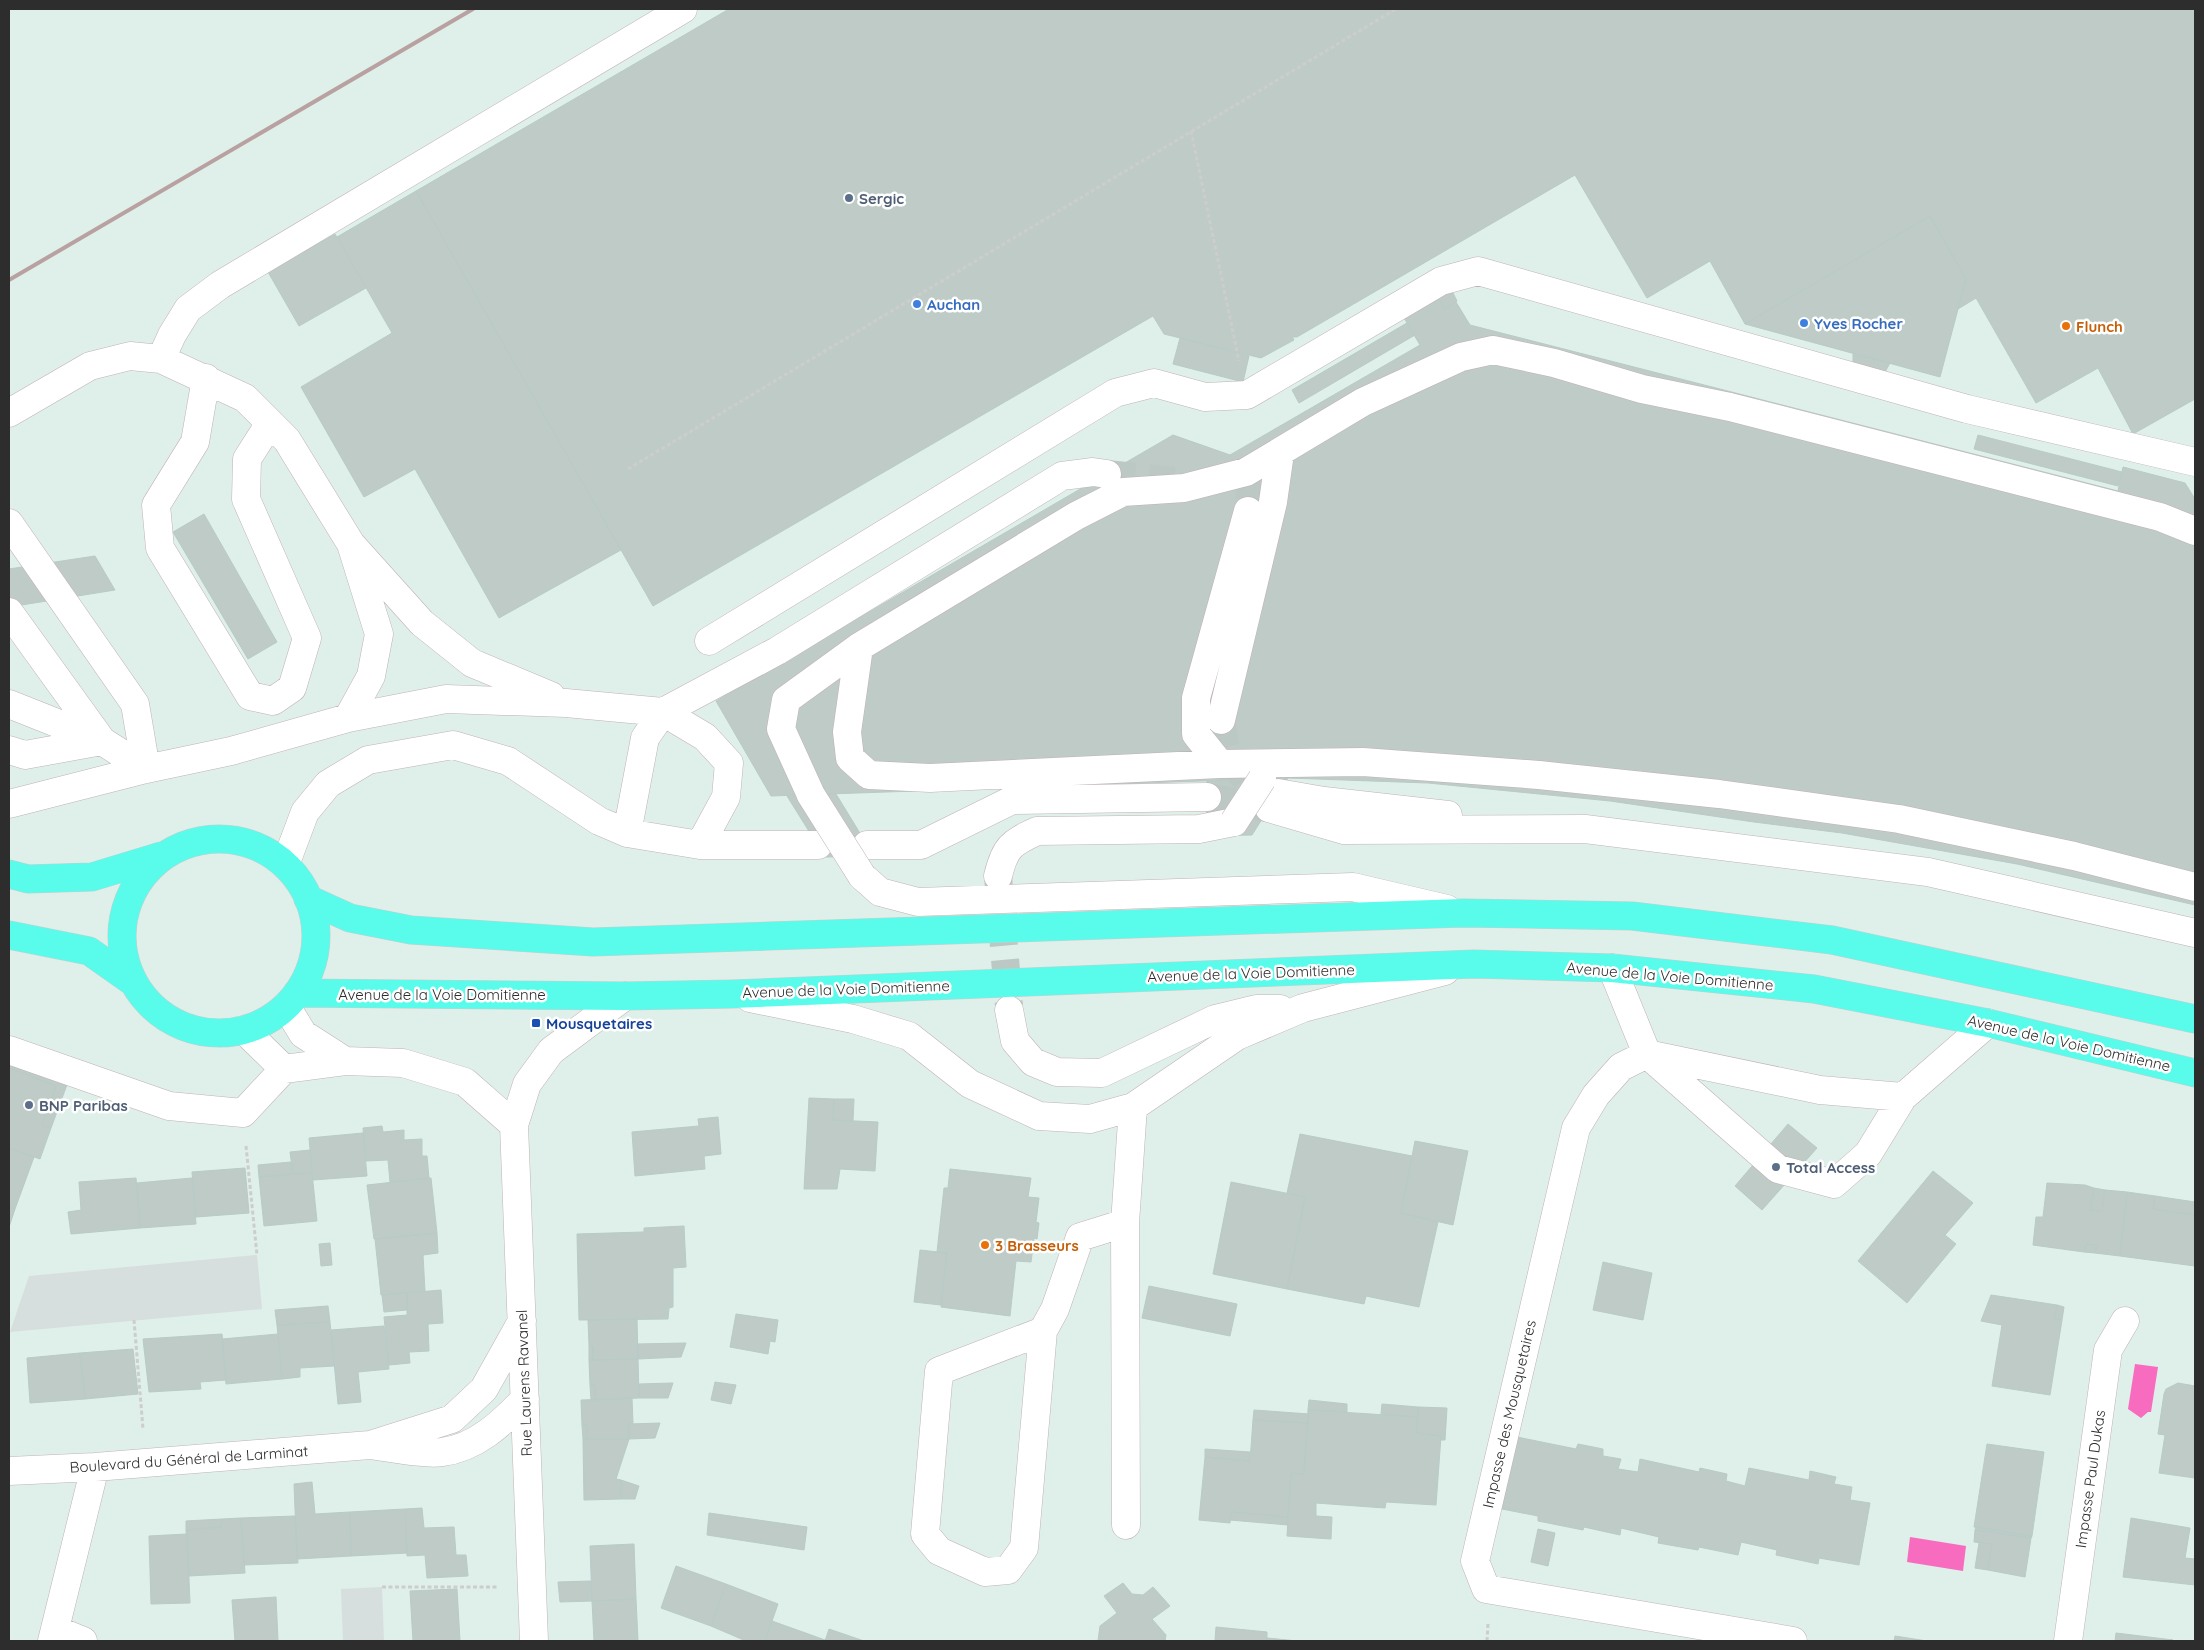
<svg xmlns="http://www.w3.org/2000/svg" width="2204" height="1650" font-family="Quicksand,sans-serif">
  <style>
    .plaza { fill: #d6dfdd }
    .water { fill: #f76cbf }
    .building { fill: #becbc7; stroke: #b8cbc7 }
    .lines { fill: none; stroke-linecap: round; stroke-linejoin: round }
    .minor-tunnel { stroke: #bbc8c4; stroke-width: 28; stroke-dasharray: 28 14; stroke-linecap: butt }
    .minor-casing { stroke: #c1b3b3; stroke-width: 29 }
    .major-casing { stroke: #cdcdcd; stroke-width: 29 }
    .path { stroke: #cdcdcd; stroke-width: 3; stroke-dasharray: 4 2.5; stroke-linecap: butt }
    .minor { stroke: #fff; stroke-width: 28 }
    .major { stroke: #59fbeb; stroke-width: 28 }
    .rail { stroke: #b9a1a1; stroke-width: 4 }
    .minor-bridge-casing { stroke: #c1b3b3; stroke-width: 29; stroke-linecap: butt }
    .minor-bridge { stroke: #fff; stroke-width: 28 }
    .service-dot { fill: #5c6f8a; stroke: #fff; stroke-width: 2 }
    .shop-dot { fill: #3f7fe0; stroke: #fff; stroke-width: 2 }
    .food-dot { fill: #e8710a; stroke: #fff; stroke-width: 2 }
    .transit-dot { fill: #1a4fb4; stroke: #fff; stroke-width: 2 }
    .labels { text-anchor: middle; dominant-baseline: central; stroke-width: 5; stroke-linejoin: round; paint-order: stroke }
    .service-label { font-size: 15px; font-weight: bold; fill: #4e5e75; stroke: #fff; text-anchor: start }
    .shop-label { font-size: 15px; font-weight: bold; fill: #366cbe; stroke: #fff; text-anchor: start }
    .food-label { font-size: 15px; font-weight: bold; fill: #c56008; stroke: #fff; text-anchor: start }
    .street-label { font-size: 15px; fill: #2d2d2d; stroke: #fff }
    .transit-label { font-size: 15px; font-weight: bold; fill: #164399; stroke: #fff; text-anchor: start }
  </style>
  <rect width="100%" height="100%" fill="#dfefea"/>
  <!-- plaza -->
  <path class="plaza" d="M257,1255L262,1309L10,1332L29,1276Z
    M382,1587L384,1641H343L341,1589Z"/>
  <!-- water -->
  <path class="water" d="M2135,1364L2158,1367L2151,1412H2148L2141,1418L2128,1409Z
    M1910,1537L1966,1546L1963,1571L1907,1562Z"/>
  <!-- building -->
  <path class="building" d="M729,9H2195V399L2133,434L2098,368L2036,403L1976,298L1958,309L1966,279L1930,216L1745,324L1710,261L1647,298L1575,175L1297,337H1292L1294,340L1261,358L1164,334L1153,316L653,606L416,191Z
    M416,191L621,550L499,618L415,469L364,497L301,387L392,333L337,237Z
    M1930,216L1966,279L1940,377L1745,324Z
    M335,234L366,288L299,326L268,272Z
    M1448,283L1457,301L1445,309L1434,291Z
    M1434,291L1445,309L1456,302L1470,325L2118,491L2123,467L2185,483L2195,499V905L2017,864L1842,833L1754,822L1610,801L1428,783L1288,778L771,796L716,701L1173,435L1230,455L1420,345L1400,311Z
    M1407,323L1415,335L1299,403L1292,390Z
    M1180,338L1249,356L1243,382L1173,364Z
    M1853,354L1890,363L1885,372L1853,364Z
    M1978,435L2122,472L2118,486L1974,449Z
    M204,514L277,642L248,659L173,532Z
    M95,556L115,590L9,607V569Z
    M1288,778L1252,835L1206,836L1207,781Z
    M836,794L874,856L825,857L787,796Z
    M9,1062L68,1082L51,1128L42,1125L56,1086L9,1068Z
    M9,1068L56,1086L42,1125L51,1128L40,1159L9,1148Z
    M809,1098L834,1099L833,1120L878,1122L875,1171L840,1169L837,1189H804Z
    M834,1099H854L853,1121L833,1120Z
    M718,1117L721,1154L704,1156L705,1169L635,1176L632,1132L699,1126L698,1119Z
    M1788,1124L1817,1148L1762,1210L1735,1186Z
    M382,1126L383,1132L404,1130V1140L422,1139V1156H427L429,1178L390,1182L388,1160L366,1161L363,1128Z
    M363,1133L367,1176L313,1180L309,1138Z
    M1300,1134L1412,1156L1401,1213L1438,1222L1419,1307L1366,1296L1364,1304L1287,1289L1305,1197L1287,1193Z
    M1415,1141L1468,1151L1453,1225L1401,1213Z
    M9,1148L34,1157L15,1209L9,1207Z
    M310,1150L312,1173L293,1174L290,1152Z
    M291,1162L293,1174L259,1177L258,1165Z
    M245,1168L249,1213L196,1217L192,1172Z
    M950,1169L1031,1178L1028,1197L1039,1198L1036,1222L1039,1223L1037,1239L1034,1238L1031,1262L1016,1261L1010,1316L941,1307L947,1253L937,1252L944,1188H948Z
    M1933,1171L1973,1203L1945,1235L1956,1244L1907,1303L1858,1261Z
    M312,1173L317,1221L264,1226L259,1177Z
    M136,1178L140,1228L71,1234L68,1212L81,1210L79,1182Z
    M192,1178L196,1224L140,1228L137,1183Z
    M431,1178L437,1233L374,1239L367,1185Z
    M1231,1182L1305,1197L1287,1289L1213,1274Z
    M2047,1183L2085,1185L2094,1188L2090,1210L2102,1211L2105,1190L2127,1192L2120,1256L2095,1253L2097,1245L2086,1244L2084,1252L2033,1245L2036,1217H2043Z
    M2094,1188L2105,1190L2102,1211L2090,1210Z
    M2127,1192L2155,1196L2153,1209L2195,1215V1266L2120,1256Z
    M2155,1196L2195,1202V1215L2153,1209Z
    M9,1207L15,1209L9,1227Z
    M684,1226L686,1267L673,1268V1307L669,1308L668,1319L579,1320L577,1234L644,1232V1228Z
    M437,1233L438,1253L423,1255L425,1291L381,1295L375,1239Z
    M330,1243L332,1265L321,1266L319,1244Z
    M2086,1244L2097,1245L2095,1253L2084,1252Z
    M920,1250L947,1253L941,1305L914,1302Z
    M1603,1262L1652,1273L1643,1320L1593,1310Z
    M1149,1286L1237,1304L1230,1336L1142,1318Z
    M441,1290L443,1323L428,1324L429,1351L409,1352L410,1363L389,1365L384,1317L407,1315V1293Z
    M407,1293V1310L384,1312L382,1295Z
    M1991,1295L2057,1305L2054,1318L2062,1320L2050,1395L1992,1386L2002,1325L1981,1321Z
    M2057,1305L2064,1307L2062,1320L2054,1318Z
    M328,1306L330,1322L277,1325L275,1310Z
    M736,1314L778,1320L775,1342L770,1341L768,1354L730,1347Z
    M637,1319L638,1359L593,1360V1346L589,1345L588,1320Z
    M330,1322L334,1366L300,1368V1377L282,1379L277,1325Z
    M384,1326L389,1369L358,1372L361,1402L338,1404L331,1330Z
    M222,1334L226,1380L200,1382L201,1389L149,1392L143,1339Z
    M278,1334L282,1379L226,1384L222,1339Z
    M686,1343L681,1357L638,1359L637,1344Z
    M589,1345L593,1346V1360H589Z
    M133,1349L138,1394L85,1399L80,1353Z
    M80,1353L85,1399L30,1403L27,1358Z
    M638,1359L639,1398L595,1400V1385H590L589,1360Z
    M715,1382L736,1385L731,1404L711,1400Z
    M673,1383L668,1398H639V1384Z
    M2178,1383L2195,1386V1478L2159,1473L2165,1435L2158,1434L2164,1394L2166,1389Z
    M590,1385H595V1400H591Z
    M632,1398L633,1424H629V1439H587V1425H582L581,1400Z
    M1309,1400L1347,1404V1412L1308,1410Z
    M1382,1404L1418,1407L1417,1417L1381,1414Z
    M1418,1407L1447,1408L1445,1440H1441V1436L1417,1433Z
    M1254,1410L1309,1414L1308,1423L1253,1420Z
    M1308,1410L1417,1417V1433L1441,1436L1436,1505L1386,1502L1385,1508L1316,1503V1516L1332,1517L1331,1539L1287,1536L1291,1473L1304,1474Z
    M1253,1420L1308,1423L1304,1474L1291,1473L1288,1517L1231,1512L1230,1523L1199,1520L1205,1457L1250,1461Z
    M660,1423L655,1438L629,1439V1424Z
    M582,1425H587V1439H583Z
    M1517,1437L1576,1449L1578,1444L1603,1449V1456L1621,1459L1618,1469L1638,1472L1640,1459L1699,1472L1700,1468L1727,1474L1726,1481L1745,1486L1749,1468L1809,1480L1810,1471L1836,1477L1834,1484L1852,1487L1850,1500L1870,1503L1859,1565L1819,1558L1818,1564L1776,1555L1777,1550L1741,1542L1738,1555L1699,1547L1698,1550L1658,1543L1659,1537L1621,1528L1620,1535L1584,1527L1583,1530L1538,1521V1516L1502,1509Z
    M583,1439H629L616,1479L621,1480V1499L584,1500Z
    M1987,1444L2044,1452L2032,1536L1974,1527Z
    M1205,1449L1250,1452V1461L1205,1457Z
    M621,1480L639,1486L635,1499H621Z
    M312,1482L315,1514L350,1512L351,1556L297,1559L294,1484Z
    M422,1508L424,1528L454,1527L456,1555H466L468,1576L427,1578L425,1555L407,1556L405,1509Z
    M405,1509L407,1553L351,1556L350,1512Z
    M1231,1512L1288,1517V1525L1230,1520Z
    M709,1513L807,1527L804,1550L707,1535Z
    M295,1516L298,1563L244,1565L241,1518Z
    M241,1518L245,1573L189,1576L186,1530L221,1527L222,1519Z
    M2131,1518L2190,1528L2185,1558L2195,1559V1585L2123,1577Z
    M222,1519L221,1527L186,1530V1521Z
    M1976,1527L2032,1536L2031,1538L1975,1530Z
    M1538,1529L1555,1533L1548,1566L1531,1562Z
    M1975,1530L2031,1538L2025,1577L1988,1570L1992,1544L1974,1542Z
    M187,1534L190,1603L151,1604L149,1536Z
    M1979,1543L1992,1544L1988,1570L1975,1568Z
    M634,1544L636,1599L592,1601L590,1546Z
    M676,1566L726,1584L711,1626L661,1608Z
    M591,1581L592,1601L560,1602L558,1582Z
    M1123,1583L1132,1594L1143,1595L1153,1587L1170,1606L1152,1619L1166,1635L1165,1641H1098L1100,1626L1117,1613L1104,1596Z
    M726,1584L778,1604L765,1641H746L711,1626Z
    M457,1589L460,1641H413L410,1591Z
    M276,1597L278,1641H235L232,1600Z
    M636,1599L638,1641H594L592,1601Z
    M772,1621L825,1640V1641H765Z
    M1216,1627L1267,1632V1641H1215Z
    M829,1629L864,1641H825Z
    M2116,1633L2173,1640L2115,1641Z
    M1895,1636L1927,1641H1894Z
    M1267,1638L1298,1641H1267Z"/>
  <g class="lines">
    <!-- minor-tunnel -->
    <path class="minor-tunnel" d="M1246,472L1250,490L1248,511
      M1107,474L1174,481
      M1221,720C1224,745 1227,760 1245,778
      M1207,797L1267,808
      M998,876L1009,1006"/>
    <!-- minor casing -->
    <g class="minor-casing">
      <path id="minor" d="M161,359L172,335L188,309L220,285L683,9
        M206,378L195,442L156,505L160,548L250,696L273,701L292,688L307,638L246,499L247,459L270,423
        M9,413L90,366L130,356L161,359L245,398L287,440L351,544
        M9,523L135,704L146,769
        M9,612L102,741L146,769
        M709,641L1115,393L1154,383L1205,397L1247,395L1441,281L1478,271L1967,409L2195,462
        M859,647L847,732L850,758L869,775L930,778L1220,764L1363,762L1539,775L1719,794L1899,819L2074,856L2195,887
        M9,704L102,741
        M348,718L371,676L379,634L351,544L422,623L472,663L551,696
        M1221,720L1273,502L1280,453
        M9,750L25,755L102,741
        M1220,764L1196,734V698L1248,511
        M1278,793L1324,801L1448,815
        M811,795L781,729L786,700L859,647L1076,516L1123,492L1184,488L1246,472L1363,402L1461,357L1493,350L1554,363L1642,389L1730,407L2160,517L2195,531
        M9,804L146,769L231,751L348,718L446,699L566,703L663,712L777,651L1062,476L1093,472L1107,474
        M1269,808L1344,830L1585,829L1928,872L2195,933
        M627,833L645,738L663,712L705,737L729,763L726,797L700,845
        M867,845H921L1012,800L1207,797
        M285,865L305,812L328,784L368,760L453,745L508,761L599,821L627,833L700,845H818
        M862,876L880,892L918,902L1353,887L1447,909
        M998,876C1005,847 1011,843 1037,831L1199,829L1234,822
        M1612,968L1647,1054L1621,1067L1596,1095L1576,1128L1475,1561L1486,1589L1793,1641
        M750,998L853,1019L909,1036L970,1084L1039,1116L1090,1119L1133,1107L1237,1036L1303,1008L1445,971
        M286,1006L303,1034L345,1061
        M1009,1010L1015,1041L1033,1062L1057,1072L1102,1073L1215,1019L1256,1009H1280
        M9,1050L169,1106L243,1113L284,1069L244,1030
        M1647,1054L1820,1090L1903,1097L1988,1023
        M1648,1055L1778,1169L1834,1184L1868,1154L1903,1097
        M284,1069L345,1061L403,1063L465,1082L514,1125L534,1641
        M514,1125L527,1084L551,1051L625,996
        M522,1321L484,1389L452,1419L370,1445C387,1447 427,1455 442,1452C476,1448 502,1423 525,1399
        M1043,1331L1024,1548L1008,1570L985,1572L939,1551L925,1534L939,1371L1043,1331L1055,1309L1080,1237L1125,1223
        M9,1471L95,1467L370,1445
        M1126,1525L1125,1223L1133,1107
        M56,1630L83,1641
        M52,1641L95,1467
        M2068,1641L2108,1350L2125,1321"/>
    </g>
    <!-- major casing -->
    <g class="major-casing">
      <path id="major" d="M122 936a97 97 0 1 1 194 0a97 97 0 1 1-194 0Z
        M9,874L28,879L92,877L161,856
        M308,899L350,918L411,930L593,942L1463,913L1632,916L1832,940L2195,1019
        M9,935L89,951L133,982
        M297,993L625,996L732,994L1474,964L1612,968L1814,989L1988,1023L2195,1073"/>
    </g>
    <!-- path -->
    <path class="path" d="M1191,131L1239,361
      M628,469L1396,9
      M246,1146L257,1255
      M134,1320L143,1429
      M382,1587H498
      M1487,1641L1488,1624"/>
    <!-- minor -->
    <use href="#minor" class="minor"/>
    <!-- major -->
    <use href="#major" class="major"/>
    <!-- rail -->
    <path class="rail" d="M9,280L473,9"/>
    <!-- minor-bridge casing -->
    <g class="minor-bridge-casing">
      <path id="minor-bridge" d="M811,795L862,876
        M1234,822L1262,779"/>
    </g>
    <!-- minor-bridge -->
    <use href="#minor-bridge" class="minor-bridge"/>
  </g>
  <!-- markers -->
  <g class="service-dot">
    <circle cx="849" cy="198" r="5"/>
    <circle cx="29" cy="1105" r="5"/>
    <circle cx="1776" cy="1167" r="5"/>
  </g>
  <g class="shop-dot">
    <circle cx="917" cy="304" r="5"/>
    <circle cx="1804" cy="323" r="5"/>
  </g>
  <g class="food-dot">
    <circle cx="2066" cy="326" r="5"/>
    <circle cx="985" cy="1245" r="5"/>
  </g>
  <rect class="transit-dot" x="531" y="1018" width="10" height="10" rx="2.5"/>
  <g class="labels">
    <!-- service labels -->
    <g class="service-label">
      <text x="859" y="198">Sergic</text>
      <text x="39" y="1105">BNP Paribas</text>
      <text x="1786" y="1167">Total Access</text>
    </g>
    <!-- shop labels -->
    <g class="shop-label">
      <text x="927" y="304">Auchan</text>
      <text x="1814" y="323">Yves Rocher</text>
    </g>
    <!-- food labels -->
    <g class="food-label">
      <text x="2076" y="326">Flunch</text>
      <text x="995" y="1245">3 Brasseurs</text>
    </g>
    <!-- street labels -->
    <g class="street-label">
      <text transform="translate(1251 973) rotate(-2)">Avenue de la Voie Domitienne</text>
      <text transform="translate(1670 976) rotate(5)">Avenue de la Voie Domitienne</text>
      <text transform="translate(846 989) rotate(-2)">Avenue de la Voie Domitienne</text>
      <text x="442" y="994">Avenue de la Voie Domitienne</text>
      <text transform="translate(2069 1043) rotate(13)">Avenue de la Voie Domitienne</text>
      <text transform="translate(524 1383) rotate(-92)">Rue Laurens Ravanel</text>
      <text transform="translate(1509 1414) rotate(-77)">Impasse des Mousquetaires</text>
      <text transform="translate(189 1459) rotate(-4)">Boulevard du Général de Larminat</text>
      <text transform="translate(2090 1479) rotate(-82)">Impasse Paul Dukas</text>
    </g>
    <!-- transit labels -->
    <g class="transit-label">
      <text x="546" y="1023">Mousquetaires</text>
    </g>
  </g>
  <!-- border -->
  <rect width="2204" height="1650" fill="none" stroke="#2d2d2d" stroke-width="20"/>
</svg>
